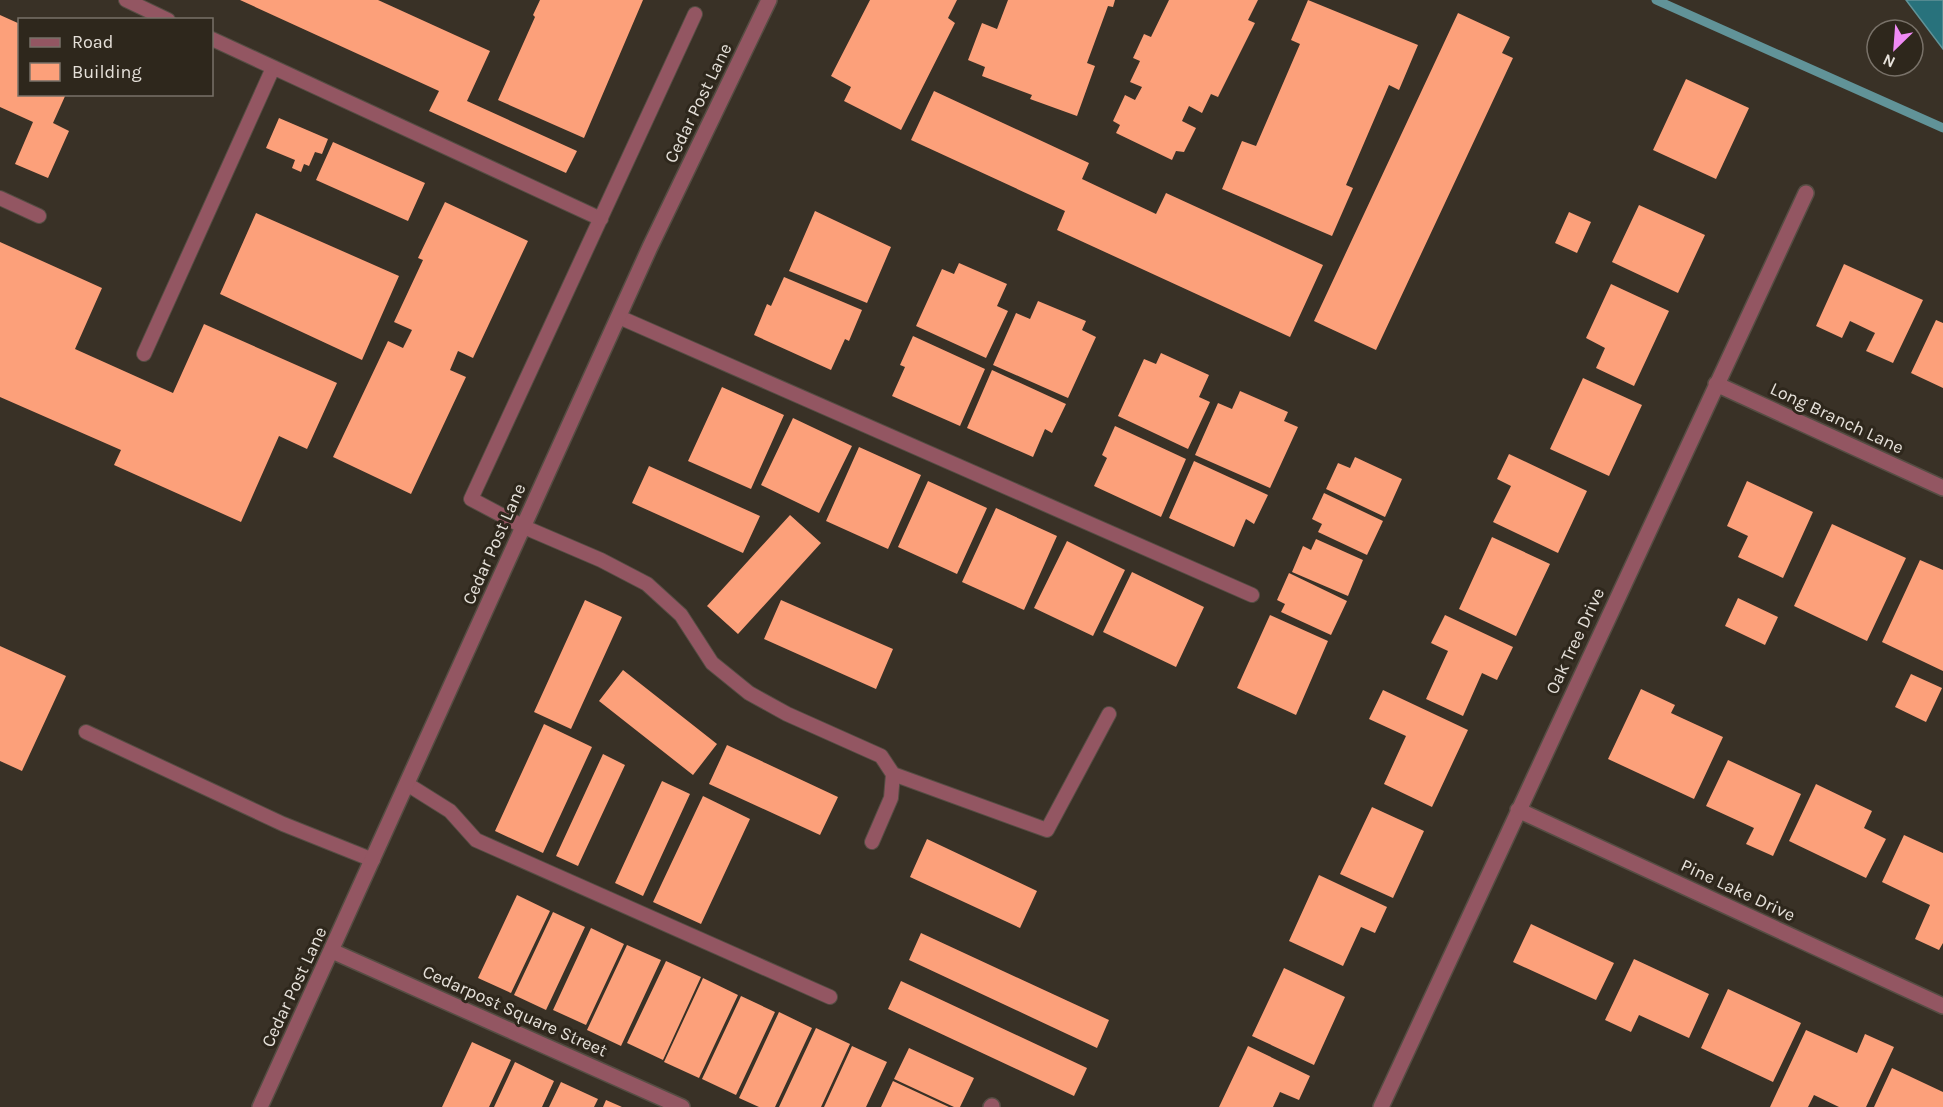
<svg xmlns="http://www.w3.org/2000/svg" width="1943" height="1107" font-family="Karla,sans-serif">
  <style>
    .water { fill: #28727c; stroke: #619398; stroke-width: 1.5 }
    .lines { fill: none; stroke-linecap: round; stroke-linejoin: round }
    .stream { stroke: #619398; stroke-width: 9 }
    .building { fill: #fca07a }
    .service-casing { stroke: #554d43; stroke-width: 16 }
    .minor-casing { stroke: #554d43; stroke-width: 18 }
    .service { stroke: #935662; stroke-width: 14 }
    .minor { stroke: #935662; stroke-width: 15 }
    .labels { text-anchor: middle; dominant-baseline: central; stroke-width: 6; stroke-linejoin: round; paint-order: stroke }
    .street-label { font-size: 18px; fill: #e6e1da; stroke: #2e271c }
  </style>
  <rect width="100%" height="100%" fill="#393126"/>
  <!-- water -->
  <path class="water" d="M1906,0H1943V49Z"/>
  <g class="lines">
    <!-- stream -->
    <path class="stream" d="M1656,0L1943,128"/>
  </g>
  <!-- building -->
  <path class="building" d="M240,0H378L490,51L467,101L577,151L566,173L429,111L439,91Z
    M540,0H643L584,138L498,100L535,17L533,15Z
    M870,0H957L948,18L955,23L901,130L844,101L851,87L831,76Z
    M1008,0H1115L1113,7L1108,6L1087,63L1095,66L1077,116L1030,99L1032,95L982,76L985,67L968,60L982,23L997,29Z
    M1169,0H1258L1248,20L1255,23L1218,97L1211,94L1202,113L1189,106L1182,121L1196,128L1184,152L1176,151L1172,160L1116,133L1120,125L1113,121L1125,95L1135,100L1142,87L1130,82L1140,61L1133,58L1144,34L1151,37Z
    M1308,0L1418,45L1399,90L1389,85L1346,185L1353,188L1332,236L1222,189L1242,141L1256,146L1300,44L1291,40Z
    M1458,13L1510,37L1502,53L1513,58L1376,350L1314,321Z
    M0,15L20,24V94H66L53,123L69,131L48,178L15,164L33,122L0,107Z
    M1686,79L1749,108L1716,179L1653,150Z
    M934,91L1089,163L1082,179L1156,214L1166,193L1323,265L1290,337L1057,230L1065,211L911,140Z
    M279,118L328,139L322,154L315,152L309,166L304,164L301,172L292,168L295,160L266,148Z
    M333,142L425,183L408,221L316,180Z
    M445,202L528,241L473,358L458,351L450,370L466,377L411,494L333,457L388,341L403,348L412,330L394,322L423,260L418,258Z
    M1639,205L1705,235L1678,293L1612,262Z
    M815,211L891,247L867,303L789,271Z
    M1569,212L1591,222L1577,253L1555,243Z
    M256,213L399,276L362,360L220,294Z
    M0,242L102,288L75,349L173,393L204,324L337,383L307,449L279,436L241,522L114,465L121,450L0,397Z
    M959,263L1007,284L997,306L1008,311L986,358L916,326L942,269L954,274Z
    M1844,264L1923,300L1893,363L1866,351L1875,333L1850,321L1842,338L1816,326Z
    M784,277L862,310L849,341L845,339L831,370L754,335L767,304L771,306Z
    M1611,284L1669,311L1634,386L1596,368L1605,348L1586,338Z
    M1038,301L1086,321L1082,330L1096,337L1068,398L993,365L1016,313L1030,319Z
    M1936,320L1943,323V388L1911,373Z
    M913,336L985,369L960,426L892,396L905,367L900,365Z
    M1161,353L1209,375L1199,397L1210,402L1188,449L1118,416L1144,359L1156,364Z
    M992,370L1066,404L1052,433L1045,429L1033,457L967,428Z
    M1583,378L1642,405L1609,476L1550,449Z
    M722,387L784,415L751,489L688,461Z
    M1240,391L1288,412L1284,421L1298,427L1270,488L1195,455L1218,403L1232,409Z
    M793,418L852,446L819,513L761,485Z
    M1115,426L1186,459L1161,517L1094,486L1107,458L1102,455Z
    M859,447L921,475L888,549L826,521Z
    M1509,454L1587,491L1558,553L1493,522L1511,486L1497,479Z
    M1355,457L1402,479L1385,517L1326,489L1338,463L1350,468Z
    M1194,461L1268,495L1254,524L1246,519L1234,547L1169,518Z
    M649,466L760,516L743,553L632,503Z
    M928,481L987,508L957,574L898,547Z
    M1747,481L1813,512L1783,578L1738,557L1748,536L1727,526Z
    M1324,493L1383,521L1367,555L1318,532L1322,524L1312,519Z
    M996,508L1057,536L1024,610L962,582Z
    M790,515L821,543L738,634L707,606Z
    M1832,524L1906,558L1867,641L1794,606Z
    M1492,537L1550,564L1516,636L1459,609Z
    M1316,539L1363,560L1348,596L1292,572L1303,546L1311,550Z
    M1067,541L1125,570L1093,636L1034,608Z
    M1920,560L1943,570V671L1882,642Z
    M1132,572L1204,607L1176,667L1103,632Z
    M1289,573L1347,601L1331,635L1281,612L1285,604L1277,600Z
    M1738,598L1778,617L1765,645L1725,626Z
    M585,600L622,617L571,729L534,712Z
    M781,600L893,649L876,689L764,639Z
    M1270,615L1328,641L1296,715L1237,688Z
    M1445,615L1513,647L1497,680L1482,673L1463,716L1426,699L1448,651L1431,643Z
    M0,646L66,676L22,771L0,761Z
    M623,670L717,744L693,775L599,701Z
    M1911,674L1942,688L1926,722L1895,707Z
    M1641,689L1675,705L1671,713L1723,737L1694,799L1608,759Z
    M1383,690L1468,730L1432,807L1384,784L1406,736L1369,719Z
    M544,724L592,747L543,853L495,831Z
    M727,745L838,797L820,835L709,784Z
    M603,754L625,765L578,866L556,856Z
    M1728,760L1801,794L1773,856L1746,844L1754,828L1706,806Z
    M662,781L690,794L643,896L615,883Z
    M1816,784L1872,811L1864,828L1886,839L1866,878L1789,841Z
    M703,796L750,819L701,924L653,902Z
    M1372,807L1424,831L1393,898L1340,874Z
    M1904,835L1943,853V943L1939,950L1915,939L1930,905L1882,882Z
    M927,839L1037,891L1020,928L910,877Z
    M1319,875L1387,907L1375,933L1361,927L1343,966L1289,941Z
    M517,895L550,911L511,993L478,978Z
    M553,912L585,927L546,1010L514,995Z
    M1531,924L1614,963L1596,1000L1513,962Z
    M591,928L624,944L586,1025L553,1010Z
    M921,933L1109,1020L1097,1048L909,960Z
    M627,945L661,960L621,1046L587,1030Z
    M1634,959L1709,994L1689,1038L1639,1015L1631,1032L1605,1020Z
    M666,961L701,977L663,1060L627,1043Z
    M1284,968L1345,997L1314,1065L1252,1036Z
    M703,978L738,995L699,1078L664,1062Z
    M901,981L1087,1068L1074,1096L888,1009Z
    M1728,989L1801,1023L1773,1082L1701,1048Z
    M741,996L775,1012L736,1095L702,1079Z
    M779,1012L812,1028L775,1107H759L739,1098Z
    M816,1028L850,1044L821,1107H779Z
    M1806,1030L1857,1053L1865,1034L1894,1047L1866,1107H1839L1814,1095L1808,1107H1770Z
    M472,1042L511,1060L489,1107H442Z
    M852,1046L887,1062L866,1107H824Z
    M1248,1046L1310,1076L1299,1100L1280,1092L1273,1107H1219Z
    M909,1048L974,1078L960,1107H954L894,1079Z
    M515,1062L554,1081L542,1107H494Z
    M1892,1068L1943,1092V1107H1874Z
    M893,1081L949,1107H881Z
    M561,1082L598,1099L594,1107H549Z
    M606,1100L622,1107H603Z"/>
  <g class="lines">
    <!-- service casing -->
    <g class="service-casing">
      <path id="service" d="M126,0L168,20
        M695,14L471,499L524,527L601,560L647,584L681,615L712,663L749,693L787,714L881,756L893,774L891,798L872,842
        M212,39L601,219
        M0,198L39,216
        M619,317L1252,595
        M144,354L273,68
        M86,732L283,824L373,860
        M893,774L1047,830L1109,714
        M407,784L450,811L476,840L830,997"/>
    </g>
    <!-- minor casing -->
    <g class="minor-casing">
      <path id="minor" d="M1716,384L1943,488
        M1518,810L1943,1006
        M332,951L682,1107
        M260,1107L650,247L769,0
        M991,1107L992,1106
        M1381,1107L1806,193"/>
    </g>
    <!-- service -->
    <use href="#service" class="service"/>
    <!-- minor -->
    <use href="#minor" class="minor"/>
  </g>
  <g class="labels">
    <!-- street labels -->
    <g class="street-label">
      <text transform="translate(698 103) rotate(-64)">Cedar Post Lane</text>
      <text transform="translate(1837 418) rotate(25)">Long Branch Lane</text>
      <text transform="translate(494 544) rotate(-66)">Cedar Post Lane</text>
      <text transform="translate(1575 641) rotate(-65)">Oak Tree Drive</text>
      <text transform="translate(1738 890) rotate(25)">Pine Lake Drive</text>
      <text transform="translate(294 987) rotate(-65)">Cedar Post Lane</text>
      <text transform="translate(515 1011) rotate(24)">Cedarpost Square Street</text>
    </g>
  </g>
  <!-- legend -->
  <rect x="18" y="18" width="195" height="78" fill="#2e271c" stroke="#787168" stroke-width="1.5"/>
  <rect x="30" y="38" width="30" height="9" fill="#935662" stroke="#787168" stroke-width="1.5"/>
  <text x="72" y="48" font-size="18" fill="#e6e1da">Road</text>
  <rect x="30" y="63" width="30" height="18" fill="#fca07a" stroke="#787168" stroke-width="1.5"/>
  <text x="72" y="78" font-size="18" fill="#e6e1da">Building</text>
  <!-- north arrow -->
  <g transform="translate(1895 48) rotate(205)"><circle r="28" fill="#2e271c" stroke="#787168" stroke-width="1.5"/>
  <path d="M0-4.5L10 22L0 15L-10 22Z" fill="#f08bf5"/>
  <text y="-9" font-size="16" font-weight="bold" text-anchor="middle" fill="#e6e1da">N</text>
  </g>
</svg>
